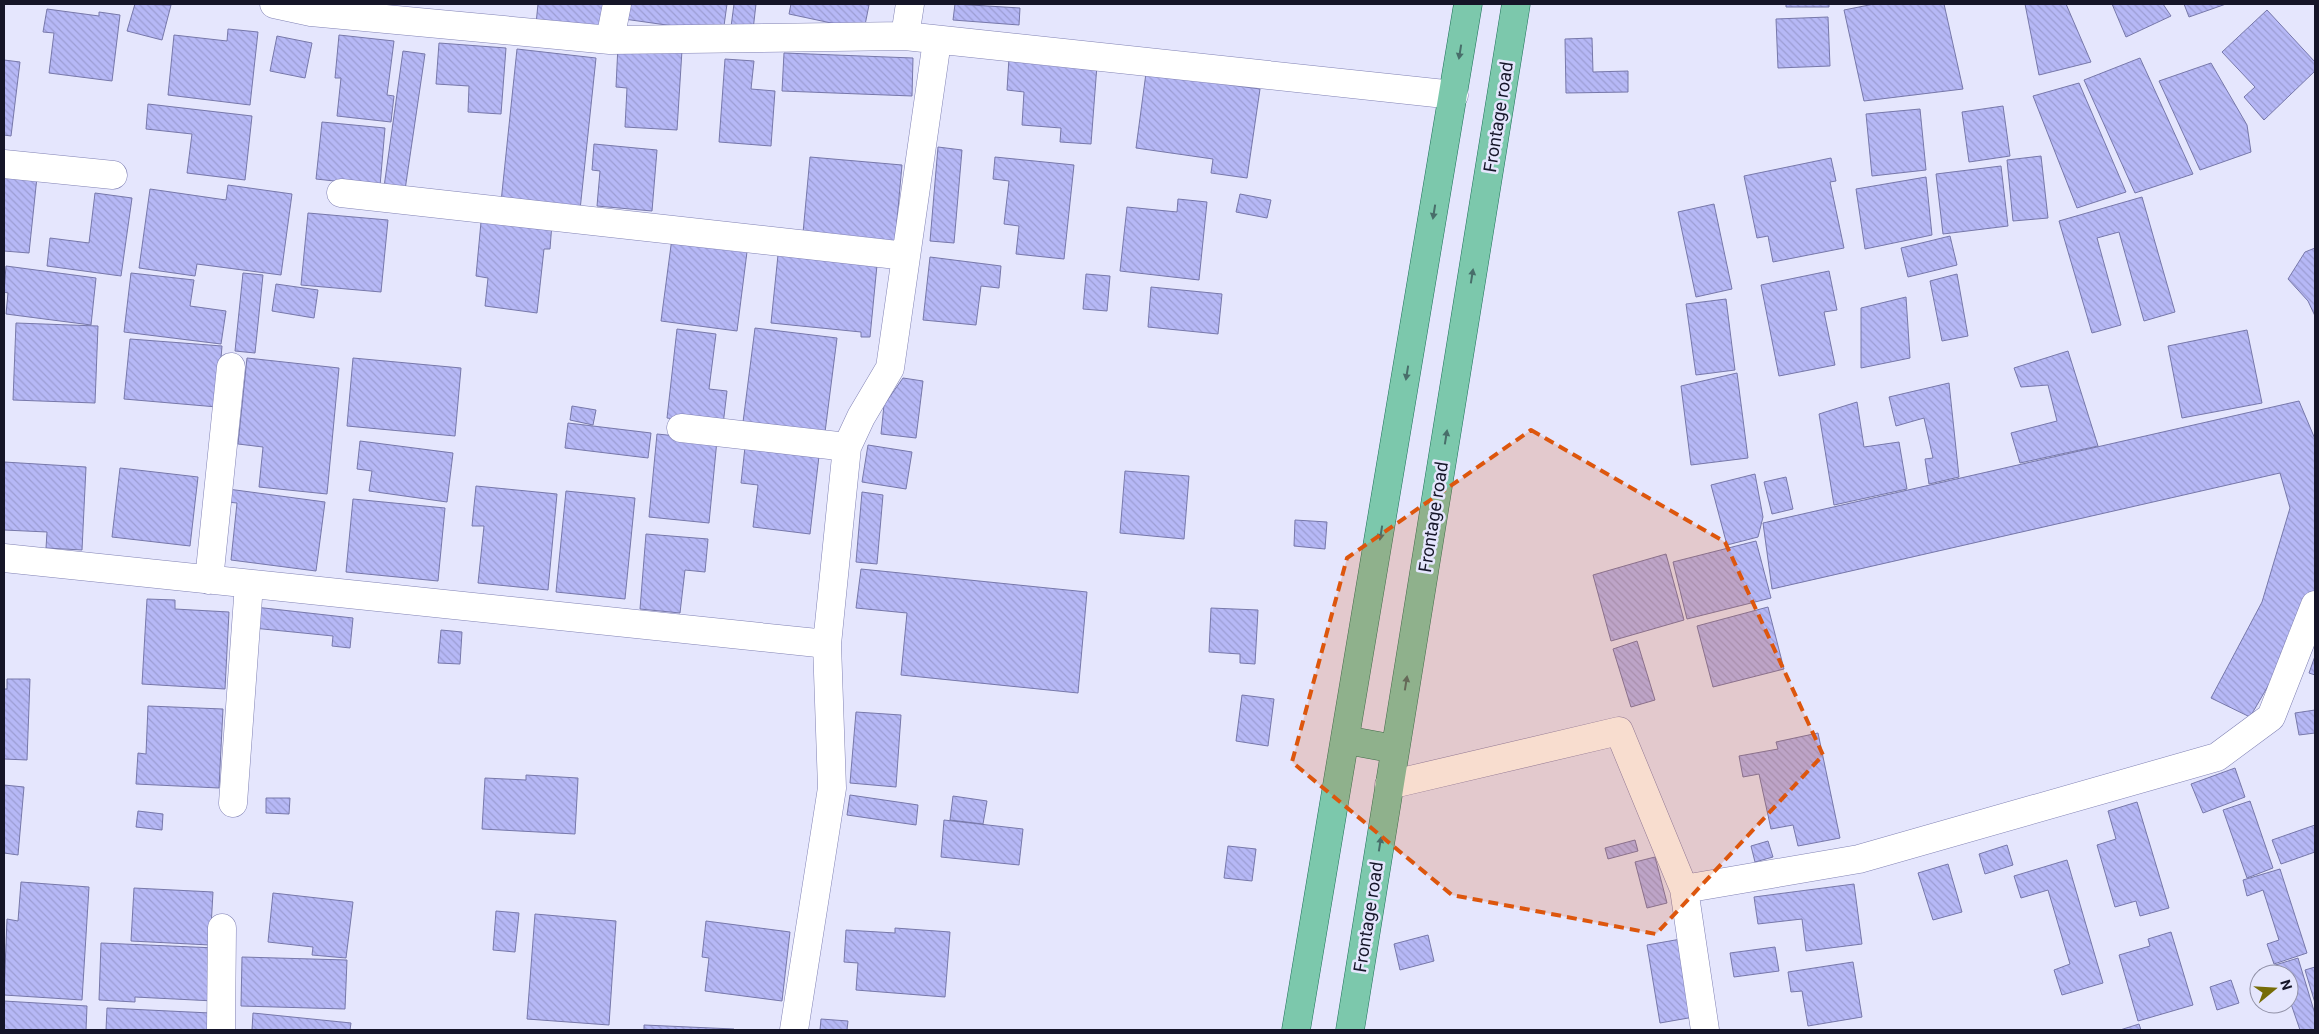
<svg xmlns="http://www.w3.org/2000/svg" width="2319" height="1034" font-family="Roboto,sans-serif">
  <style>
    .building { fill: url(#building-back-hatch); stroke: #7778aa }
    .lines { fill: none; stroke-linecap: round; stroke-linejoin: round }
    .minor-casing { stroke: #8182b4; stroke-width: 29 }
    .major-casing { stroke: #1f7159; stroke-width: 29 }
    .minor { stroke: #fff; stroke-width: 28 }
    .major { stroke: #7cc8ac; stroke-width: 28 }
    .oneway { fill: #486e6a }
    .marked { fill: #dd560d; fill-opacity: 0.2; stroke: #dd560d; stroke-width: 4; stroke-dasharray: 10 6; stroke-linejoin: round }
    .labels { text-anchor: middle; dominant-baseline: central; stroke-width: 5; stroke-linejoin: round; paint-order: stroke }
    .street-label { font-size: 18px; fill: #151528; stroke: #e5e6fd }
  </style>
  <defs>
    <pattern id="building-back-hatch" width="6" height="6" patternUnits="userSpaceOnUse" patternTransform="scale(1.25)"><rect width="6" height="6" fill="#b6b8f6"/><path d="M-1 5l2 2M0 0l6 6M5-1l2 2" fill="none" stroke="#9c9dd3"/></pattern>
  </defs>
  <rect width="100%" height="100%" fill="#e5e6fd"/>
  <!-- building -->
  <path class="building" d="M135,4L171,5L162,40L127,31Z
    M538,4H606L602,32L536,24Z
    M626,4H727L723,33L624,19Z
    M734,4H756L753,30L731,27Z
    M791,4H862L869,5L864,30L789,14Z
    M955,4L1020,8L1019,25L953,20Z
    M1786,4H1829V7H1786Z
    M1874,4H1944L1963,89L1864,101L1844,10Z
    M2025,4H2066L2091,62L2039,75Z
    M2112,4H2163L2171,16L2126,37Z
    M2184,4H2226L2189,17Z
    M47,9L99,16V12L120,15L112,81L49,73L54,33L43,32Z
    M2267,10L2315,62V71L2264,120L2244,97L2255,87L2222,52Z
    M1828,17L1830,66L1778,68L1776,19Z
    M228,29L258,32L250,105L168,95L174,35L227,41Z
    M339,35L394,41L387,95L394,96L391,122L337,116L341,78H335Z
    M277,36L312,43L305,78L270,71Z
    M1592,38L1593,72L1628,71V92L1566,93L1565,39Z
    M439,43L506,48L501,114L468,112L469,86L436,84Z
    M618,45L682,50L677,130L625,127L627,88L616,87Z
    M517,49L596,58L580,210L501,202Z
    M403,51L425,54L405,190L384,187Z
    M784,53L913,58L912,96L782,91Z
    M1009,58L1097,65L1091,144L1060,142L1061,128L1022,125L1024,92L1007,90Z
    M2140,58L2193,174L2135,193L2084,80Z
    M725,59L754,61L751,89L775,91L771,146L719,142Z
    M4,60L20,62L11,136L4,135Z
    M2211,63L2247,125L2251,152L2200,170L2159,81Z
    M1146,73L1260,89L1247,178L1211,173L1213,159L1136,148Z
    M2079,83L2126,192L2077,208L2033,96Z
    M148,104L252,116L245,180L187,173L192,134L146,129Z
    M2003,106L2010,156L1969,162L1962,112Z
    M1920,109L1926,170L1872,176L1866,114Z
    M322,122L385,128L380,186L316,179Z
    M594,144L657,150L652,211L597,206L600,171L592,170Z
    M938,147L962,150L954,243L930,241Z
    M2041,156L2048,218L2013,221L2007,160Z
    M810,157L902,165L895,242L803,233Z
    M995,157L1074,165L1064,259L1016,254L1019,226L1004,224L1009,181L993,179Z
    M1831,158L1836,181L1830,182L1844,248L1773,262L1768,236L1757,238L1744,176Z
    M2001,166L2008,226L1943,234L1936,174Z
    M4,173L37,177L29,253L4,251Z
    M1926,177L1932,235L1865,249L1856,189Z
    M228,185L292,194L281,275L197,264L195,276L139,268L150,189L226,200Z
    M95,193L132,198L121,276L47,266L50,238L89,243Z
    M1240,194L1271,200L1267,218L1236,212Z
    M2142,197L2175,312L2144,321L2119,232L2097,238L2121,325L2092,333L2059,221Z
    M1178,199L1207,202L1199,280L1120,271L1127,207L1177,212Z
    M1714,204L1732,289L1696,297L1678,212Z
    M308,213L388,220L381,292L301,285Z
    M481,222L552,223L550,249H544L537,313L485,306L488,278L476,276Z
    M1950,236L1957,265L1908,277L1901,248Z
    M672,238L748,244L737,331L661,321Z
    M2315,248V316L2308,301L2288,279L2305,252Z
    M778,255L877,265L870,337H861V332L771,323Z
    M930,257L1001,266L999,288L981,286L976,325L923,320Z
    M6,266L96,278L91,325L6,314L8,293L4,292Z
    M1829,271L1837,310L1824,312L1835,365L1779,376L1761,285Z
    M131,273L194,280L190,306L226,311L221,344L124,332Z
    M243,273L263,275L255,353L235,351Z
    M1086,274L1110,276L1107,311L1083,309Z
    M1957,274L1968,336L1942,341L1930,281Z
    M276,284L318,290L314,318L272,311Z
    M1151,287L1222,294L1218,334L1148,327Z
    M1906,297L1910,358L1861,368V308Z
    M1726,299L1735,370L1696,375L1686,304Z
    M16,323L98,326L95,403L13,400Z
    M755,328L837,338L824,440L742,430Z
    M677,329L716,334L709,389L727,391L723,425L667,418Z
    M2247,330L2262,403L2182,418L2168,346Z
    M130,339L222,346L217,407L124,399Z
    M2068,351L2098,446L2020,463L2011,433L2057,421L2048,385L2021,387L2014,368Z
    M247,358L339,368L327,494L259,487L263,447L238,444Z
    M353,358L461,368L455,436L347,426Z
    M1737,373L1748,458L1691,465L1681,386Z
    M903,378L923,381L916,438L881,434L884,405Z
    M1949,383L1959,477L1929,484L1925,459L1933,458L1924,418L1896,426L1889,397Z
    M2299,401L2315,439V594L2296,638L2250,717L2211,698L2262,602L2290,508L2280,473L1772,589L1763,523Z
    M1857,402L1864,447L1899,442L1907,489L1834,505L1819,414Z
    M572,406L596,410L593,425L570,420Z
    M568,423L651,433L648,458L565,448Z
    M657,434L717,440L709,523L649,517Z
    M360,441L453,453L447,502L369,491L372,471L357,469Z
    M868,445L912,452L906,489L862,482Z
    M745,447L819,456L810,534L753,527L758,485L741,483Z
    M4,462L86,467L82,550L46,548L47,532L4,530Z
    M120,468L198,477L190,546L112,537Z
    M1125,471L1189,476L1184,539L1120,533Z
    M1755,474L1763,517L1758,537L1727,545L1711,485Z
    M1786,477L1793,509L1772,514L1764,482Z
    M476,486L557,494L548,590L478,583L484,526H472Z
    M228,489L325,502L316,571L231,560L237,503L227,502Z
    M566,491L635,498L625,599L556,592Z
    M862,492L883,495L877,564L856,562Z
    M353,499L445,508L438,581L346,572Z
    M1295,520L1327,522L1325,549L1294,546Z
    M646,534L708,539L705,572L685,570L680,613L640,609Z
    M1756,541L1771,598L1687,619L1673,562Z
    M1666,554L1684,620L1611,641L1593,575Z
    M861,569L1087,592L1078,693L901,675L907,613L856,608Z
    M147,599L175,600V609L229,612L225,689L142,684Z
    M255,607L353,618L350,648L332,646L333,636L253,628Z
    M1768,607L1784,669L1713,687L1697,626Z
    M1211,608L1258,610L1255,664L1240,663V654L1209,652Z
    M441,630L462,632L460,664L438,663Z
    M1637,641L1655,700L1631,707L1613,649Z
    M2315,656V675L2309,673Z
    M7,679H30L27,760L4,759V689H7Z
    M1242,695L1274,699L1268,746L1236,741Z
    M148,706L223,709L219,788L136,784L138,753L146,754Z
    M2315,710V733L2299,735L2295,713Z
    M856,712L901,715L896,787L850,783Z
    M1818,733L1840,838L1798,846L1793,825L1771,829L1759,774L1743,777L1739,756L1778,749L1776,742Z
    M2235,768L2245,797L2203,813L2191,784Z
    M526,775L578,778L575,834L482,829L485,778L526,780Z
    M4,785L24,787L18,855L4,853Z
    M850,795L918,805L916,825L847,815Z
    M953,796L987,801L983,824L950,820Z
    M266,798H290L289,814L266,813Z
    M2250,801L2273,868L2247,878L2223,810Z
    M2137,802L2169,908L2140,916L2136,901L2115,907L2097,845L2116,839L2108,811Z
    M138,811L163,814L162,830L136,827Z
    M944,820L1023,829L1019,865L941,857Z
    M2315,825V852L2281,864L2272,840Z
    M1635,840L1638,851L1608,859L1605,848Z
    M1768,841L1773,857L1755,862L1751,846Z
    M2007,845L2013,865L1985,874L1979,854Z
    M1228,846L1256,849L1252,881L1224,878Z
    M1655,857L1667,903L1647,908L1635,862Z
    M2067,860L2103,983L2062,995L2054,970L2070,964L2048,890L2021,898L2014,876Z
    M1948,864L1962,912L1933,920L1918,873Z
    M2280,869L2307,953L2274,964L2267,944L2279,940L2263,890L2247,896L2243,880Z
    M21,882L89,887L82,1000L4,995L7,919L18,921Z
    M1854,884L1862,944L1806,951L1802,919L1758,924L1754,897Z
    M134,888L213,892L210,945L131,941Z
    M273,893L353,902L346,958L312,955L313,947L268,942Z
    M496,911L519,913L515,952L493,950Z
    M535,914L616,921L609,1025L527,1019Z
    M706,921L790,932L782,1001L705,991L709,958L702,957Z
    M895,928L950,932L945,997L856,990L858,963L844,962L846,930L895,933Z
    M2171,932L2193,1005L2138,1021L2119,955L2150,946L2148,939Z
    M1428,935L1434,961L1400,970L1394,944Z
    M1681,939L1694,1017L1660,1023L1647,945Z
    M101,943L216,948L214,1001L135,997V1002L99,1000Z
    M1775,947L1779,971L1734,977L1730,953Z
    M242,957L347,960L345,1009L241,1006Z
    M2298,958L2315,1014V1030H2300L2289,998V974H2261L2259,970Z
    M1853,962L1862,1017L1808,1026L1802,991L1791,992L1788,972Z
    M2315,967V1003L2305,970Z
    M2231,980L2239,1003L2217,1010L2210,987Z
    M4,1001L87,1006L86,1030H4Z
    M107,1008L210,1013L209,1030H106Z
    M253,1013L351,1023L350,1030H252Z
    M821,1019L848,1021L847,1030H820Z
    M2139,1024L2141,1030H2120Z
    M644,1025L734,1029V1030H644Z"/>
  <g class="lines">
    <!-- minor casing -->
    <g class="minor-casing">
      <path id="minor" d="M274,4L311,12L610,40L905,36L1454,95
        M905,36L910,4
        M610,40L617,4
        M4,164L113,175
        M341,193L906,256
        M681,428L847,447
        M4,558L827,644
        M209,580L231,367
        M1389,785L1619,731L1684,889L1705,1030
        M233,803L249,584
        M1684,889L1859,859L2217,757L2271,717L2315,605
        M221,1030L222,928
        M794,1030L832,788L827,644L847,447L861,417L890,368L937,41"/>
    </g>
    <!-- major casing -->
    <g class="major-casing">
      <path id="major" d="M1346,740L1395,749
        M1296,1030L1468,4
        M1350,1030L1516,4"/>
    </g>
    <!-- minor -->
    <use href="#minor" class="minor"/>
    <!-- major -->
    <use href="#major" class="major"/>
  </g>
  <!-- one-way arrows -->
  <defs><path id="oneway-solid" d="M-6-.8H1V-3.2L6.5 0L1 3.2V.8H-6Z" transform="scale(1.25)"/></defs>
  <g class="oneway">
    <use href="#oneway-solid" transform="translate(1460 52) rotate(99)"/>
    <use href="#oneway-solid" transform="translate(1434 212) rotate(99)"/>
    <use href="#oneway-solid" transform="translate(1472 276) rotate(-81)"/>
    <use href="#oneway-solid" transform="translate(1407 373) rotate(99)"/>
    <use href="#oneway-solid" transform="translate(1446 437) rotate(-81)"/>
    <use href="#oneway-solid" transform="translate(1381 533) rotate(99)"/>
    <use href="#oneway-solid" transform="translate(1406 683) rotate(-81)"/>
    <use href="#oneway-solid" transform="translate(1380 844) rotate(-81)"/>
  </g>
  <!-- marked area -->
  <path class="marked" d="M1531,430L1725,542L1823,755L1656,934L1452,895L1292,762L1347,558Z"/>
  <g class="labels">
    <!-- street labels -->
    <g class="street-label">
      <text transform="translate(1498 117) rotate(-81)">Frontage road</text>
      <text transform="translate(1433 517) rotate(-81)">Frontage road</text>
      <text transform="translate(1368 917) rotate(-81)">Frontage road</text>
    </g>
  </g>
  <!-- border -->
  <rect width="2319" height="1034" fill="none" stroke="#151528" stroke-width="10"/>
  <!-- north arrow -->
  <g transform="translate(2274 989) rotate(72)"><circle r="24" fill="#e5e6fd" stroke="#9292a8"/>
  <path d="M0-4L9 19L0 12L-9 19Z" fill="#766c07"/>
  <text y="-8" font-size="14" font-weight="bold" text-anchor="middle" fill="#151528">N</text>
  </g>
</svg>
